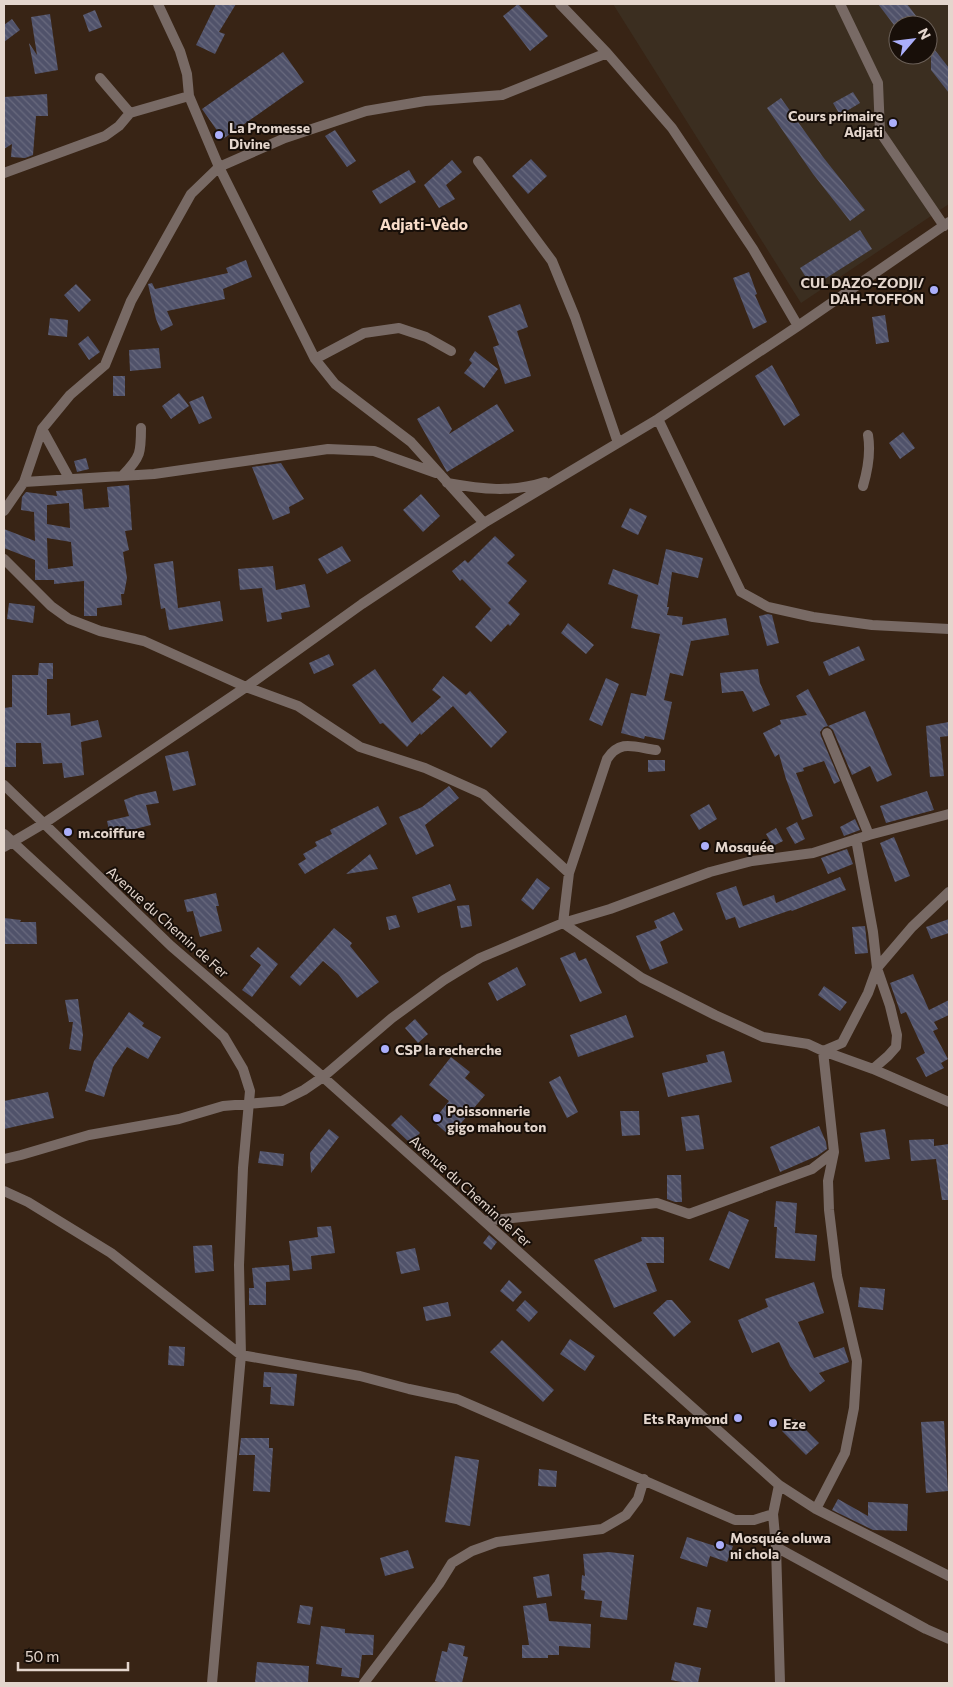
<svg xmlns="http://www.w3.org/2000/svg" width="953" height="1687" font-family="Commissioner,sans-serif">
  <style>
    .education { fill: #3b2e20; fill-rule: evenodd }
    .building { fill: url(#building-back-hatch); fill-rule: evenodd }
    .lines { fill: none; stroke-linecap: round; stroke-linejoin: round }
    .street { stroke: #786a65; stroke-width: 10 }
    .poi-dot { fill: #abaffb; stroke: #180f09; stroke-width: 2 }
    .labels { text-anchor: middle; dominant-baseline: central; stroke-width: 4; stroke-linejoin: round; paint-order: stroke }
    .poi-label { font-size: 14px; font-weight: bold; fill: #e4d6cd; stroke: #180f09; text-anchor: start }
    .street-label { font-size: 14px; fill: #e4d6cd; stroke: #180f09 }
    .quarter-label { font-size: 16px; font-weight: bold; fill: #f8dcc9; stroke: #180f09 }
  </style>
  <defs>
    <pattern id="building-back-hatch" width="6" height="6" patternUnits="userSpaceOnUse" patternTransform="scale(1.25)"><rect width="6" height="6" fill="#50526a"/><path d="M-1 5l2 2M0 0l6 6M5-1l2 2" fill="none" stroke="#696a7e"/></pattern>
  </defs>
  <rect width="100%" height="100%" fill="#382415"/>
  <!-- education -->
  <path class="education" d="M613,4H949V204L801,303ZM898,25H928V55H898Z"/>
  <!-- building -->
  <path class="building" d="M216,4H236L219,32L225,34L215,54L196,45Z
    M518,4L548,36L530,51L503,16Z
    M878,4H907L923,25H894Z
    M95,10L102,27L89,32L83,15Z
    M50,14L58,70L35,74L29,43L37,55L31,17Z
    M12,19L20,30L4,42V25Z
    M931,45L949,68V93L931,70Z
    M283,52L304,82L223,139L202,109Z
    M853,92L860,103L840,115L833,103Z
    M47,94L48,116H36L33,155L25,158L11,157L12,144L4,149V97Z
    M781,98L823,157L865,210L850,221L813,174L767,108Z
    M335,130L356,161L347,167L325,136Z
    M531,159L547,176L528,194L512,176Z
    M452,160L462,172L446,185L455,199L439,208L424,185Z
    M409,170L416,182L380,204L372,191Z
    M860,230L872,249L812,287L800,268Z
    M246,260L252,277L223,289L225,299L167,311L173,325L161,331L156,319L148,284L152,283L155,289L228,273L226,268Z
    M749,272L757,294L755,295L767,322L753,329L733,278Z
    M76,284L91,300L79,312L64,295Z
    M520,304L528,327L517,331L531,376L505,384L493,347L499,345L488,316Z
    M885,315L889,342L876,344L872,317Z
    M50,318L68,320L67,337L48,335Z
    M88,336L100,352L89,360L78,344Z
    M159,348L161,368L130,371L129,350Z
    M475,351L498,369L484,388L464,373L472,363L469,360Z
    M772,365L800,415L784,426L755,376Z
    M113,376H125V396H113Z
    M179,393L189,406L171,419L162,406Z
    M203,396L212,418L199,424L189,402Z
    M497,404L514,431L447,472L417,419L439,406L452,429L449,434Z
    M903,432L915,448L900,459L889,443Z
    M86,458L89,469L77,472L74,461Z
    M281,463L304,499L289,507L290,513L273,520L252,467Z
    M129,485L132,530L125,531L129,550L123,552L127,578L124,594H121L122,605L97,608V616H84V581L54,584V580H35V560L4,548V529L35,541L34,512L21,510L22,497L26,492L57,496L56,491L82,489L84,509L109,507L107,487ZM69,503L70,528L47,524V505ZM47,538L71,542L73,566L48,569Z
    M421,494L440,516L423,532L403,510Z
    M630,508L647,516L638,535L621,527Z
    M495,536L515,555L507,563L527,581L508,603L520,614L510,626L508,624L491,642L475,627L491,609L462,579L460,581L452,571L465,560L468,563Z
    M342,546L351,561L327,574L318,559Z
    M666,549L703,558L698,578L672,572L667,607H669L667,615L683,617L682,625L726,618L729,635L691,641L683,676L670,673L664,700L672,702L664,740L645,736L644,739L621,733L631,693L646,696L660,634L631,628L638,595L608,584L613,569L658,585Z
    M173,561L178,608L220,601L223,621L169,630L165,608L161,609L154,564Z
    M273,566L276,590L305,584L310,607L281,613L282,619L267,622L262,588L240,590L238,569Z
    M9,603L35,606L33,623L7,619Z
    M768,614L772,615L779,643L767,646L759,616Z
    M568,623L594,645L586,654L561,633Z
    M859,646L865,660L829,676L823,662Z
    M329,654L334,665L314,674L309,663Z
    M39,663H53V679H47V715L70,713L71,726L98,720L102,737L81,742L84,775L64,778L62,763L43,764L41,743H16V767H4V708L12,707V675H38Z
    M375,669L412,723L441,697L432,690L443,676L466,695L470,691L507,732L491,748L453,706L421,735L420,733L407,747L383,723L380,724L352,685Z
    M758,669L760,683L770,705L753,712L743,691L722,693L720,673Z
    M606,678L619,684L602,726L589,720Z
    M808,689L828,726L865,711L892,775L877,782L870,766L852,775L833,730L828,726L824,727L820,732L821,736L840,781L834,784L824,761L803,768L804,771L796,773L813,816L802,820L786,779L779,754L775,757L763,733L781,724L780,720L807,715L796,696Z
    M949,722V736L940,737L944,776L930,777L926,726Z
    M188,751L196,785L173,791L165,756Z
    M648,760H665V771L648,772Z
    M449,786L459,798L425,825L434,846L416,855L399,817L422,807Z
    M156,791L159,803L146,805L151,825L110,835L107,821L129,816L124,800L137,795Z
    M927,791L934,810L886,823L880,806Z
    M709,804L717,819L699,830L690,815Z
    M378,806L387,824L305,874L298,864L306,859L303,854L317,846L315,842L332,834L330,830Z
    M855,819L860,830L844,836L840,827Z
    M797,822L805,839L795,844L786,828Z
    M776,828L783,841L773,846L766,834Z
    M894,837L910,876L895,882L880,843Z
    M847,849L853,864L828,874L821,858Z
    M370,854L378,869L346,874Z
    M840,877L846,890L792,911L791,910L739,928L735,917L726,920L716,893L736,886L743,906L774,895L776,903Z
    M537,878L550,888L533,910L521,900Z
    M450,884L456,900L418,913L412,897Z
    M216,893L219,906H216L222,931L200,937L193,911L187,912L184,900Z
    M469,905L472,926L461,928L457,906Z
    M674,912L683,930L660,942L668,963L650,970L636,936L657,928L654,921Z
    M396,915L400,927L389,930L386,917Z
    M4,918L21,920L20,922H36L37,944H4Z
    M949,919V933L931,939L926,927Z
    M865,926L868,953L855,954L852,927Z
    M334,928L352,943L350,946L379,982L357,998L338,974L323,961L300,986L290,977Z
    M258,947L278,964L252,997L242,990L261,965L250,956Z
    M575,952L579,961L586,958L602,993L580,1002L560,958Z
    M517,967L526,985L497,1001L488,983Z
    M913,974L929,1010L949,1000V1015L934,1022L938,1029L933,1031L948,1059L941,1063L944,1068L926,1077L916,1058L925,1053L906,1012L901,1014L890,983Z
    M824,986L847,1002L840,1011L818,995Z
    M78,999L83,1035L81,1051L69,1049L73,1022H69L65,1000Z
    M129,1012L144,1023L142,1026L161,1037L148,1059L127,1047L113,1067L104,1097L85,1091L94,1061Z
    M626,1015L634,1037L578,1057L570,1035Z
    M415,1019L428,1034L418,1043L405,1028Z
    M724,1051L732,1082L668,1097L662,1073L708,1062L706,1055Z
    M451,1057L470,1072L465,1078L485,1095L450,1136L433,1121L449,1101L429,1085Z
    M560,1076L578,1112L567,1118L549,1082Z
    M48,1092L54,1118L4,1129V1101Z
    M620,1111H639L640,1135L622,1136Z
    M401,1115L420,1133L410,1143L391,1125Z
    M699,1115L704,1149L686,1151L681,1117Z
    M819,1126L826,1142L827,1149L817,1156L780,1172L770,1147Z
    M329,1129L339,1137L311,1173L310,1153Z
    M885,1129L890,1159L865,1162L860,1133Z
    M934,1139V1146L949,1144V1200H942L936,1159L911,1161L909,1140Z
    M260,1151L284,1154L283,1166L258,1163Z
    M667,1175H681L682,1202H675L667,1199Z
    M776,1201L797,1203L795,1233L817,1235L815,1261L775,1258L777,1227H774Z
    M729,1211L749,1220L729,1269L709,1260Z
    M331,1226L335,1253L311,1256L312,1269L293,1271L289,1241L318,1237L317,1227Z
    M489,1235L497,1242L491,1250L483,1243Z
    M641,1237H664V1263H646L657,1291L614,1308L594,1260L642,1241Z
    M212,1245L214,1271L195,1273L193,1246Z
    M415,1248L420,1270L401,1274L396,1252Z
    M289,1265L290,1280L266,1282V1305H249V1288H254L252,1268Z
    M509,1280L522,1292L513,1302L500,1291Z
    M814,1282L824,1313L798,1322L814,1358L844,1347L849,1362L819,1373L825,1381L810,1392L790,1366L779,1342L752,1353L738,1320L768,1307L765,1299Z
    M860,1287L885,1289L883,1310L858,1307Z
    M525,1300L538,1312L529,1322L516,1310Z
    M667,1300H672L691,1322L674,1337L653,1313Z
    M448,1302L451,1316L426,1321L423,1307Z
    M570,1339L595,1356L585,1371L560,1354Z
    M502,1340L554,1390L543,1402L490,1352Z
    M169,1346L185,1347L184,1366L168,1365Z
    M264,1372L297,1374L294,1406L270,1404L271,1387H263Z
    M795,1419L819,1443L806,1455L782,1431Z
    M944,1421L948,1491L926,1493L921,1422Z
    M241,1438H269V1448H273L270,1492L253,1491L255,1455H239Z
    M455,1456L479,1460L470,1526L445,1522Z
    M539,1469L557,1471L556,1487L538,1486Z
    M838,1499L868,1516V1502L908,1504L907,1531L873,1530L832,1510Z
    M687,1537L715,1546L717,1541L733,1546L727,1562L710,1556L707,1567L680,1558Z
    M408,1550L414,1568L385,1576L380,1558Z
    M609,1552L634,1555L627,1620L600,1617L602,1601L584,1599L585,1591L581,1590L582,1575L585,1576L583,1554Z
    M549,1574L552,1596L537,1598L533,1577Z
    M546,1603L549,1621L591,1624L590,1648L559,1646V1655H548V1658H522V1645H529L523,1606Z
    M300,1605L313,1607L310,1625L297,1623Z
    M697,1607L711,1610L707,1628L693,1625Z
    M321,1626L345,1629V1633L374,1635L373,1655H362L359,1678L341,1676L342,1668L316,1664Z
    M449,1643L465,1646L463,1656L468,1657L462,1683H443L435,1681L442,1651L447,1652Z
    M257,1662L309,1666L308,1683H255Z
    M675,1662L701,1668L698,1683H687L671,1680Z"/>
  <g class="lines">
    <!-- street -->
    <path class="street" d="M158,4L180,51L187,74L189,96L219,167L315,359L335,384L411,442L484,523
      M560,4L607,53L672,128L753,249L798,326
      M840,4L878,83L880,132L944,226
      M100,78L130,113
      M478,161L552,261L575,317L618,443
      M4,173L105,136L119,126L130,113L189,96
      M315,359L364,333L399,328L426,337L451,351
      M658,419L741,592L768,607L813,617L872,625L949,629
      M42,429L69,478
      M123,475C141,457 141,452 141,428
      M24,482L154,474L328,449L374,451L436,473
      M447,483C481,489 511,493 545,482
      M863,486C868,469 871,453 868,435
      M4,511L24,482L42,429L70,395L105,365L131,301L191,194L219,167L285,138L366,111L425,101L502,95L607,53
      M4,559L51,606L69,619L100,631L144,641L246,687L298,706L360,747L425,768L483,794L569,873
      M827,733L869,835
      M656,750C634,747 620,739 607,759L569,873L563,923L642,978L715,1015L763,1037L808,1044L823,1051L873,1069L949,1102
      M4,785L171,946L323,1077L779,1485L816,1509L949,1576
      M4,834L224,1037L243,1069L250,1091L243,1168L239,1265L241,1355L212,1683
      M856,839L873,932L877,968L890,1006L897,1035L896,1047L888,1056L873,1069
      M4,847L43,824L246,687L362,604L484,523L658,419L798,326L949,222
      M4,1159L21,1155L89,1135L179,1119L223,1106L282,1101L304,1090L323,1077L392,1018L444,980L480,958L563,923L610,909L710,872L752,861L813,853L869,835L949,814
      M4,1191L28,1202L111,1253L241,1355L360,1376L409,1389L457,1399L735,1520H754L773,1514
      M484,1221L657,1203L689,1214L812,1169L834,1152
      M779,1485L773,1514L776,1547L780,1683
      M816,1509L845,1453L854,1408L857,1361L837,1276L829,1210L828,1181L834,1152L823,1051L842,1043L868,993L877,968L912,927L949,892
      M776,1547L926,1629L949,1639
      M364,1683L439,1584L452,1563L472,1551L497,1542L602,1529L626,1515L638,1499L644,1479"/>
  </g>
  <!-- markers -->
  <g class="poi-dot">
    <circle cx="893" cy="123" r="5"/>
    <circle cx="219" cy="135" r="5"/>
    <circle cx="934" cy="290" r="5"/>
    <circle cx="68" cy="832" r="5"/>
    <circle cx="705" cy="846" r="5"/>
    <circle cx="385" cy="1049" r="5"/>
    <circle cx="437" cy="1118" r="5"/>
    <circle cx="738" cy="1418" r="5"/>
    <circle cx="773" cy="1423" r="5"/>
    <circle cx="720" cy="1545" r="5"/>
  </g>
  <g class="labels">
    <!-- poi labels -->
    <g class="poi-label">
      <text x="883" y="115" text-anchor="end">Cours primaire<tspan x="883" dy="16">Adjati</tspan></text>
      <text x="229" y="127">La Promesse<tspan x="229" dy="16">Divine</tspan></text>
      <text x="924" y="282" text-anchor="end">CUL DAZO-ZODJI/<tspan x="924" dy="16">DAH-TOFFON</tspan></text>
      <text x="78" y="832">m.coiffure</text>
      <text x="715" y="846">Mosquée</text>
      <text x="395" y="1049">CSP la recherche</text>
      <text x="447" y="1110">Poissonnerie<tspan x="447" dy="16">gigo mahou ton</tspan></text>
      <text x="728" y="1418" text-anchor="end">Ets Raymond</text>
      <text x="783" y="1423">Eze</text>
      <text x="730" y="1537">Mosquée oluwa<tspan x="730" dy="16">ni chola</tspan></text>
    </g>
    <!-- street labels -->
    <g class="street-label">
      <text transform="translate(168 922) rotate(42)">Avenue du Chemin de Fer</text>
      <text transform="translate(471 1191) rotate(42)">Avenue du Chemin de Fer</text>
    </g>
    <!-- quarter labels -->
    <g class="quarter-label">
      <text x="424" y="223">Adjati-Vèdo</text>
    </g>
  </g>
  <!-- border -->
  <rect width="953" height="1687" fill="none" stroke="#e4d6cd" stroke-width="10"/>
  <!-- north arrow -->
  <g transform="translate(913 40) rotate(62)"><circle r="24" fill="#180f09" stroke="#6a5f57"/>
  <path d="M0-4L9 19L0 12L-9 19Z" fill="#abaffb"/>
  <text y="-8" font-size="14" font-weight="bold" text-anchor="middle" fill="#e4d6cd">N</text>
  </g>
  <!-- scale -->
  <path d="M18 1662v8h110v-8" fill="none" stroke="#e4d6cd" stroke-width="2.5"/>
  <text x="25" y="1662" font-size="15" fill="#e4d6cd" stroke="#180f09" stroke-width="4" paint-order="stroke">50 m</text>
</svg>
